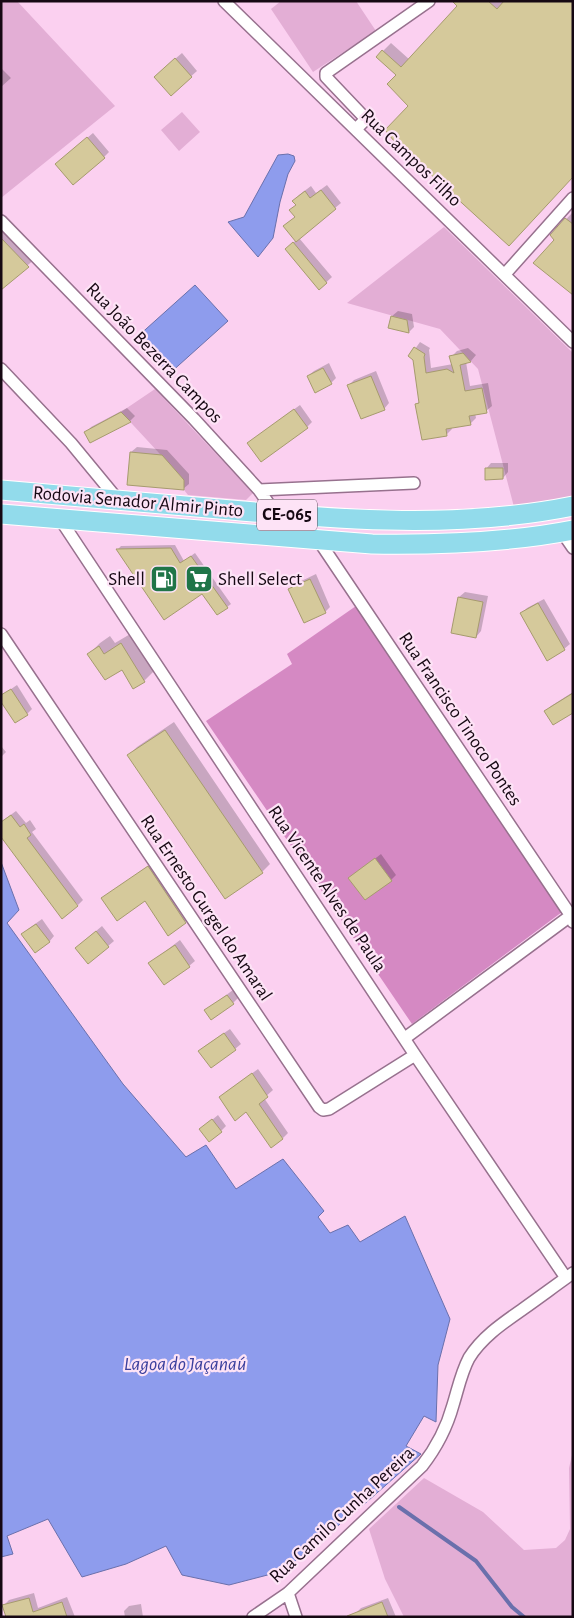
<svg xmlns="http://www.w3.org/2000/svg" width="574" height="1618" font-family="'Alegreya Sans',sans-serif">
  <style>
    .green { fill: #e3aed5 }
    .forest { fill: #d589c3 }
    .water { fill: #8e9ced; stroke: #6a70ac }
    .shadow { fill: #0003 }
    .lines { fill: none; stroke-linecap: round; stroke-linejoin: round }
    .stream { stroke: #6a70ac; stroke-width: 4 }
    .building { fill: #d5c99b; stroke: #a69b6e }
    .minor-casing { stroke: #97718e; stroke-width: 14 }
    .primary-casing { stroke: #fff; stroke-width: 21 }
    .minor { stroke: #fff; stroke-width: 11 }
    .primary { stroke: #92dbeb; stroke-width: 19 }
    .labels { text-anchor: middle; dominant-baseline: central; stroke-width: 4.5; stroke-linejoin: round; paint-order: stroke }
    .shield { fill: #fde3f6; stroke: #5b4a57; stroke-width: 1 }
    .shield-label { font-size: 18px; font-weight: bold; fill: #160813 }
    .street-label { font-size: 19px; fill: #160813; stroke: #fde3f6 }
    .poi-label { font-size: 19px; fill: #160813; stroke: #fde3f6; text-anchor: end }
    .water-label { font-size: 20px; font-style: italic; fill: #3b409d; stroke: #fde3f6 }
  </style>
  <rect width="100%" height="100%" fill="#fbd0f0"/>
  <!-- green -->
  <path class="green" d="M1,1H17L115,106L1,198Z
    M281,1H356L376,31L313,72L271,9Z
    M182,112L200,132L179,151L161,130Z
    M444,227L573,353V498L514,507L478,369L440,329L347,303Z
    M155,389L253,493L246,500L188,495L184,490V480L121,412Z
    M573,1451V1617H404L385,1579L369,1529L424,1478L483,1512L524,1550L556,1548L565,1540L570,1529L569,1468Z"/>
  <!-- forest -->
  <path class="forest" d="M356,606L562,912L412,1024L206,721L292,664L287,654Z"/>
  <!-- water -->
  <path class="water" d="M288,154L294,156L295,161L288,174L280,202L273,238L258,257L228,222L244,217L278,155Z
    M195,285L228,321L169,374L136,338Z
    M1,862L19,910L7,923L123,1084L186,1157L206,1145L236,1189L283,1159L324,1211L318,1217L330,1233L348,1225L360,1242L405,1216L450,1319L438,1365L436,1422L424,1416L406,1446L421,1454L369,1500L283,1571L229,1585L182,1575L166,1546L126,1564L82,1577L48,1519L7,1536L13,1554L1,1557Z"/>
  <!-- shadow -->
  <path class="shadow" d="M463,1H573L410,106L397,75L377,57L391,43L410,60Z
    M182,53L197,71L171,94L161,71Z
    M1,68L11,78L1,87Z
    M93,133L109,152L104,157L62,159Z
    M327,185L341,203L299,238L332,277L320,288L292,244L296,240L285,226L296,216L297,204L294,201L299,195L311,186L316,193Z
    M573,212V294L556,239L551,235Z
    M1,220L36,258L1,288Z
    M398,311L412,314L414,327L409,332L390,327L392,316Z
    M420,342L430,348L429,350L431,368L453,364L451,357L457,351L468,348L476,355L471,361L466,362L470,386L488,383L492,406L486,411L475,413L476,418L470,424L451,427L452,429L446,435L417,404L420,401L414,359L410,356Z
    M329,363L336,378L331,383L308,376L314,371Z
    M376,371L389,403L384,409L348,386L354,380Z
    M300,405L312,422L307,427L248,443Z
    M127,408L135,416L130,421L91,442L86,433L91,427Z
    M137,447L167,450L189,474V484L183,489L131,452Z
    M491,463H508V472L503,478L486,469Z
    M175,545L184,561L195,553L231,604L227,607L202,592L118,549L121,546Z
    M316,574L330,607L325,612L290,589L295,584Z
    M465,592L488,596L481,631L476,637L452,632L459,597Z
    M544,599L570,644L564,649L522,613L527,608Z
    M132,633L155,670L144,681L122,668L89,654L100,643L110,636L115,643Z
    M17,685L32,709L27,714L1,696Z
    M573,692V711H546L551,706Z
    M174,722L270,864L262,872L129,755L137,747Z
    M1,746L6,752L1,757Z
    M16,811L26,823L30,820L36,829L32,832L83,900L78,905L1,822Z
    M381,854L396,875L391,880L350,878Z
    M154,862L191,917L168,934L145,900L103,898Z
    M42,919L54,936L49,942L28,929Z
    M102,926L114,941L88,963L76,948Z
    M180,940L195,961L189,966L150,963Z
    M233,990L238,998L233,1003L206,1010Z
    M230,1029L241,1044L235,1049L205,1046Z
    M258,1069L273,1090L264,1098L288,1133L283,1138L226,1092Z
    M218,1115L226,1126L221,1131L201,1129Z
    M34,1593L38,1608L67,1597L75,1617H7L4,1605L9,1600Z
    M388,1598L396,1617H356L355,1614L361,1608Z
    M141,1604L143,1617H125L124,1611L129,1606Z"/>
  <g class="lines">
    <!-- stream -->
    <path class="stream" d="M399,1507L476,1561L512,1607L524,1617"/>
  </g>
  <!-- building -->
  <path class="building" d="M452,1H488L497,9L504,1H573V177L509,246L394,141L385,130L408,106L387,84L396,75L376,57L382,50L401,67L457,6Z
    M175,58L192,77L171,96L154,77Z
    M87,137L105,158L73,185L55,164Z
    M321,190L336,209L296,242L283,226L295,217L289,210L296,205L292,201L305,191L310,198Z
    M565,218L573,224V295L533,263L554,240L550,235Z
    M1,238L29,267L1,290Z
    M293,242L327,283L319,290L285,249Z
    M391,316L407,320L409,333L388,328Z
    M414,347L425,354L424,357L426,373L447,369L454,373L449,356L463,353L471,362L460,365L465,391L482,388L487,413L469,416L471,425L446,429L447,436L422,440L415,404L419,403L413,360L408,356Z
    M323,368L332,384L315,393L307,376Z
    M371,376L385,410L361,419L347,385Z
    M294,409L308,428L261,462L247,443Z
    M121,412L131,422L90,443L84,432Z
    M130,452L162,455L184,480V490L127,485Z
    M485,468H503V479L485,480Z
    M171,548L180,563L191,556L228,608L217,615L202,594L164,620L116,549Z
    M310,579L326,613L304,623L288,589Z
    M458,597L483,602L476,638L451,633Z
    M538,603L565,650L547,661L520,613Z
    M121,643L145,682L133,689L122,670L105,680L87,654L99,646L104,654Z
    M11,689L28,715L15,723L1,702V695Z
    M573,693V713L553,725L544,711Z
    M165,730L263,873L225,899L127,755Z
    M11,815L20,827L24,824L31,835L27,838L78,906L62,919L1,837V822Z
    M375,858L392,881L365,900L348,878Z
    M148,866L186,923L168,936L145,901L117,921L101,898Z
    M36,924L50,942L35,953L21,934Z
    M96,931L109,947L88,964L75,948Z
    M175,945L190,967L164,985L148,963Z
    M227,995L234,1004L211,1020L204,1010Z
    M224,1033L236,1050L211,1068L198,1051Z
    M252,1073L268,1097L259,1104L283,1139L271,1148L246,1112L235,1121L219,1097Z
    M212,1119L222,1132L209,1142L199,1129Z
    M29,1598L33,1612L62,1602L67,1617H6L2,1605Z
    M382,1602L388,1617H347V1616Z"/>
  <g class="lines">
    <!-- minor casing -->
    <g class="minor-casing">
      <path id="minor" d="M224,1L573,342
        M356,129L364,121V117L326,77V73L429,1
        M1,221L194,419L259,490L276,514
        M505,274L573,198
        M1,369L71,443L118,500
        M259,490L414,483
        M60,519L415,1055L566,1278
        M562,532L573,548
        M319,541L571,916L573,922
        M1,634L319,1107L323,1110L329,1109L415,1055
        M405,1038L573,914
        M288,1593L296,1617
        M253,1617L288,1593L422,1466C436,1448 447,1427 453,1405C458,1389 461,1373 469,1358C482,1337 503,1323 523,1309C540,1297 556,1285 573,1273"/>
    </g>
    <!-- primary casing -->
    <g class="primary-casing">
      <path id="primary" d="M1,490C78,497 154,503 231,510C345,520 459,529 573,506
        M1,514L372,544C439,545 507,543 573,530"/>
    </g>
    <!-- minor -->
    <use href="#minor" class="minor"/>
    <!-- primary -->
    <use href="#primary" class="primary"/>
  </g>
  <!-- icons -->
  <defs>
    <g id="fuel-square" transform="scale(1.4375)"><rect x="-9" y="-9" width="18" height="18" rx="4" fill="#207548" stroke="#fde3f6"/><path d="M-5.5-6h7V0h2V4h1.3V-2.5L3-4.5l.8-.8L6-3V5H2.5V1h-1V6h-7ZM-4.2-4.7v3.2H.2V-4.7Z" fill="#fff"/></g>
    <g id="supermarket-square" transform="scale(1.4375)"><rect x="-9" y="-9" width="18" height="18" rx="4" fill="#207548" stroke="#fde3f6"/><path d="M-6-5.5h2.5l.6 2H6L4.5 2H-2.5L-4.4-4H-6ZM-1.5 3.2a1.3 1.3 0 1 0 .1 0ZM3 3.2a1.3 1.3 0 1 0 .1 0Z" fill="#fff"/></g>
  </defs>
  <g fill-rule="evenodd">
    <use href="#fuel-square" x="164" y="579"/>
    <use href="#supermarket-square" x="199" y="579"/>
  </g>
  <g class="labels">
    <!-- shield labels -->
    <rect class="shield" x="257" y="499.5" width="60" height="31" rx="4"/>
    <g class="shield-label">
      <text x="287" y="515">CE-065</text>
    </g>
    <!-- street labels -->
    <g class="street-label">
      <text transform="translate(411 158) rotate(44)">Rua Campos Filho</text>
      <text transform="translate(154 353) rotate(46)">Rua João Bezerra Campos</text>
      <text transform="translate(138 502) rotate(5)">Rodovia Senador Almir Pinto</text>
      <text transform="translate(460 719) rotate(56)">Rua Francisco Tinoco Pontes</text>
      <text transform="translate(327 889) rotate(56)">Rua Vicente Alves de Paula</text>
      <text transform="translate(206 908) rotate(56)">Rua Ernesto Gurgel do Amaral</text>
      <text transform="translate(342 1515) rotate(-43)">Rua Camilo Cunha Pereira</text>
    </g>
    <!-- poi labels -->
    <g class="poi-label">
      <text x="145" y="579">Shell</text>
      <text x="218" y="579" text-anchor="start">Shell Select</text>
    </g>
    <!-- water labels -->
    <g class="water-label">
      <text x="185" y="1364">Lagoa do Jaçanaú</text>
    </g>
  </g>
  <!-- border -->
  <rect width="574" height="1618" fill="none" stroke="#160813" stroke-width="5"/>
</svg>
